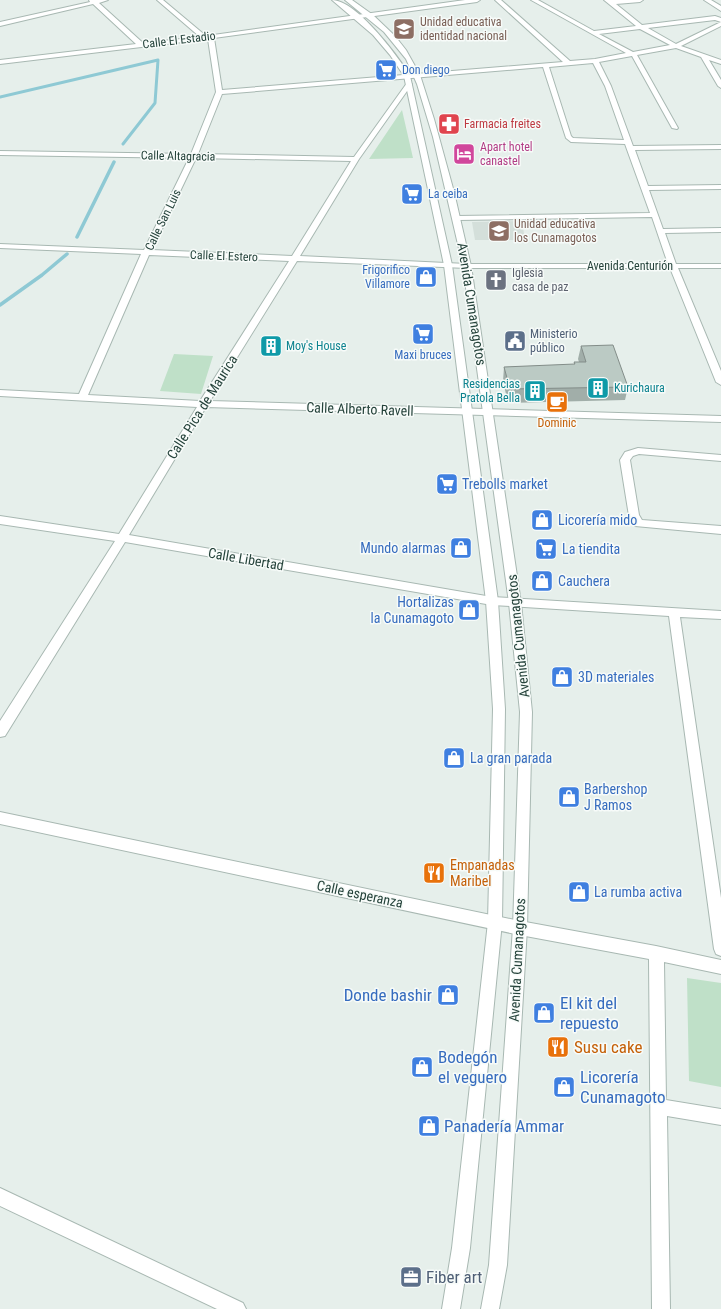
<svg xmlns="http://www.w3.org/2000/svg" width="721" height="1309" font-family="'Roboto Condensed',sans-serif">
  <style>
    .built { fill: #d4dfda }
    .green { fill: #bfe0c8 }
    .lines { fill: none; stroke-linecap: round; stroke-linejoin: round }
    .stream-far1 { stroke: #8ec9d4; stroke-width: 3 }
    .stream { stroke: #8ec9d4; stroke-width: 3.5 }
    .minor-casing { stroke: #a8b8b2; stroke-width: 2 }
    .tertiary-casing { stroke: #a8b8b2; stroke-width: 2 }
    .minor { fill: #fff; fill-rule: evenodd }
    .tertiary { fill: #fff; fill-rule: evenodd }
    .wall { fill: #a1aea9 }
    .building { fill: #bbcac4; stroke: #838d89 }
    .labels { text-anchor: middle; dominant-baseline: central; stroke-width: 3; stroke-linejoin: round; paint-order: stroke }
    .far-education-label { font-size: 12px; fill: #785e54; stroke: #f7fbf9; text-anchor: start }
    .far-street-label { font-size: 12px; fill: #24423a; stroke: #f7fbf9 }
    .far-shop-label { font-size: 12px; fill: #366cbe; stroke: #f7fbf9; text-anchor: start }
    .far-health-label { font-size: 12px; fill: #be3a42; stroke: #f7fbf9; text-anchor: start }
    .far-hotel-label { font-size: 12px; fill: #b23c85; stroke: #f7fbf9; text-anchor: start }
    .far-worship-label { font-size: 12px; fill: #5b616d; stroke: #f7fbf9; text-anchor: start }
    .far-service-label { font-size: 12px; fill: #4e5e75; stroke: #f7fbf9; text-anchor: start }
    .far-culture-label { font-size: 12px; fill: #0d838f; stroke: #f7fbf9; text-anchor: start }
    .far-food-label { font-size: 12px; fill: #c56008; stroke: #f7fbf9 }
    .street-label { font-size: 14px; fill: #24423a; stroke: #f7fbf9 }
    .shop-label { font-size: 14px; fill: #366cbe; stroke: #f7fbf9; text-anchor: start }
    .food-label { font-size: 14px; fill: #c56008; stroke: #f7fbf9; text-anchor: start }
    .near-shop-label { font-size: 17px; fill: #366cbe; stroke: #f7fbf9; text-anchor: start }
    .near-food-label { font-size: 17px; fill: #c56008; stroke: #f7fbf9; text-anchor: start }
    .near-service-label { font-size: 17px; fill: #4e5e75; stroke: #f7fbf9; text-anchor: start }
  </style>
  <rect width="100%" height="100%" fill="#e6efeb"/>
  <!-- built -->
  <path class="built" d="M522,221L525,240H475L472,222Z"/>
  <!-- green -->
  <path class="green" d="M402,110L413,158L369,159Z
    M174,354L213,356L201,394L160,391Z
    M687,978L721,983V1087L689,1081Z"/>
  <g class="lines">
    <!-- stream-far1 -->
    <path class="stream-far1" d="M0,97L158,60L155,103L123,144"/>
    <!-- stream -->
    <path class="stream" d="M77,237L114,162
      M0,305L42,275L67,254"/>
    <!-- minor casing -->
    <g class="minor-casing">
      <path id="minor" d="M89,0H108L99,3L143,43L200,37L157,0H163L206,36L465,0H480L477,2L214,38L222,90L563,62L495,0H501L570,61L595,59L626,53L531,0H538L594,31L636,26L604,0H643L640,2L616,4L642,25L715,16L721,18V22L715,20L648,28L676,44L721,22V26L681,46L721,60V64L709,60L721,80V88L718,86L701,57L676,48L637,55L678,128L677,129L672,128L632,56L599,62L611,86L633,146L721,145V149L635,150L648,186L721,185V189L649,190L663,229L721,228V232L665,233L676,264H721V268H678L721,371V385L716,382L670,268H467L297,261L210,401L721,416V422L206,407L129,535L492,597L721,611V619L680,617L721,898V956L716,954L714,949L669,616L492,605L125,542L5,736L0,737V721L115,541L0,524V516L119,534L197,407L0,396V390L79,394L141,254L0,248V244L144,250L189,158L0,155V151L191,154L216,92L208,39L0,64V60L136,44L93,4L0,26V22L90,2ZM640,29L670,45L633,52L599,34ZM593,63L605,86L624,140L573,138L571,136L549,67ZM543,67L566,138L571,142L625,144L650,213L457,216L453,218L457,220L652,217L668,264H467L300,256L359,159L412,84L409,82L407,83L354,157L198,154L222,94ZM196,158L351,161L292,256L152,250ZM149,255L289,261L200,401L88,395Z
        M704,0H711L721,6V11Z
        M638,448L721,455V461L639,454L633,456L630,460L639,515L642,520L721,526V534L635,526L629,516L620,460L625,452Z
        M0,812L520,921L656,946L721,960V974L664,962L666,1100L721,1109V1125L667,1116L670,1309H652L649,959L520,935L0,824Z
        M0,1188L243,1303L246,1309H217L0,1206Z"/>
    </g>
    <!-- tertiary casing -->
    <g class="tertiary-casing">
      <path id="tertiary" d="M332,0C356,0 398,56 410,76L452,265L498,601L505,709L502,922L470,1248L460,1309H442L452,1248L488,922L493,709L486,601L444,265L404,76L390,55L373,35Z
        M345,0H352L373,15L395,36L406,50L420,75L434,119L454,192L471,266L521,603L532,712L527,928L507,1265L499,1309H481L489,1265L513,928L520,712L509,603L463,266L433,137L417,84L406,59L384,32Z"/>
    </g>
    <!-- minor -->
    <use href="#minor" class="minor"/>
    <!-- tertiary -->
    <use href="#tertiary" class="tertiary"/>
  </g>
  <!-- wall -->
  <path class="wall" d="M581,346L628,387L625,400L508,403L503,381L504,367L574,365V362H579L578,359Z"/>
  <!-- building -->
  <path class="building" d="M613,345L628,387L510,389L504,367L575,364L574,362H586L581,346Z"/>
  <!-- icons -->
  <defs>
    <g id="school-square" transform="scale(1.15)"><rect x="-9" y="-9" width="18" height="18" rx="4" fill="#8d6e63" stroke="#f7fbf9"/><path d="M0-5L7-2L0 1L-7-2ZM-4 1L0 2.5L4 1V4Q0 6-4 4Z" fill="#fff"/></g>
    <g id="supermarket-square" transform="scale(1.15)"><rect x="-9" y="-9" width="18" height="18" rx="4" fill="#3f7fe0" stroke="#f7fbf9"/><path d="M-6-5.5h2.5l.6 2H6L4.5 2H-2.5L-4.4-4H-6ZM-1.5 3.2a1.3 1.3 0 1 0 .1 0ZM3 3.2a1.3 1.3 0 1 0 .1 0Z" fill="#fff"/></g>
    <g id="pharmacy-square" transform="scale(1.15)"><rect x="-9" y="-9" width="18" height="18" rx="4" fill="#e0444e" stroke="#f7fbf9"/><path d="M-2-6h4v4h4v4h-4v4h-4v-4h-4v-4h4Z" fill="#fff"/></g>
    <g id="hotel-square" transform="scale(1.15)"><rect x="-9" y="-9" width="18" height="18" rx="4" fill="#d1479c" stroke="#f7fbf9"/><path d="M-6-4.5h1.5V1H6V5H4.5V3h-9V5H-6ZM-4 0a1.8 1.8 0 1 1 3.6 0ZM.5 0V-2.5h3Q6-2.5 6 0Z" fill="#fff"/></g>
    <g id="shop-square" transform="scale(1.15)"><rect x="-9" y="-9" width="18" height="18" rx="4" fill="#3f7fe0" stroke="#f7fbf9"/><path d="M-5-2.5h2.3a2.7 3.5 0 0 1 5.4 0H5L5.5 6h-11ZM-1.5-2.5h3a1.5 2.3 0 0 0-3 0Z" fill="#fff"/></g>
    <g id="church-square" transform="scale(1.15)"><rect x="-9" y="-9" width="18" height="18" rx="4" fill="#6b7280" stroke="#f7fbf9"/><path d="M-1.2-6h2.4v3.5h3.3v2.4h-3.3V6h-2.4V-.1h-3.3v-2.4h3.3Z" fill="#fff"/></g>
    <g id="civic-square" transform="scale(1.15)"><rect x="-9" y="-9" width="18" height="18" rx="4" fill="#5c6f8a" stroke="#f7fbf9"/><path d="M-.6-6.5H3V-4.5H.6V-3L4-1V1h2V6H-6V1h2V-1L-.6-3ZM-1.2 2.5V6h2.4V2.5Z" fill="#fff"/></g>
    <g id="building-square" transform="scale(1.15)"><rect x="-9" y="-9" width="18" height="18" rx="4" fill="#0f9aa8" stroke="#f7fbf9"/><path d="M-4-6H4V6H1V3H-1V6H-4ZM-2.5-4.3h1.7v1.8h-1.7ZM.8-4.3h1.7v1.8H.8ZM-2.5-1h1.7V.8h-1.7ZM.8-1h1.7V.8H.8Z" fill="#fff"/></g>
    <g id="cafe-square" transform="scale(1.15)"><rect x="-9" y="-9" width="18" height="18" rx="4" fill="#e8710a" stroke="#f7fbf9"/><path d="M-5.5-4.5H6V0H3Q3 3.5 0 3.5H-2.5Q-5.5 3.5-5.5 0ZM3-3.2v2h1.7v-2ZM-6 4.5H4V6H-6Z" fill="#fff"/></g>
    <g id="restaurant-square" transform="scale(1.15)"><rect x="-9" y="-9" width="18" height="18" rx="4" fill="#e8710a" stroke="#f7fbf9"/><path d="M-5-6h1v4h1v-4h1v4h1v-4h1v5L-1.5 .5V6h-2V.5L-5-1ZM5-6V6H3V1.5H1.5Q1.5-4 5-6Z" fill="#fff"/></g>
    <g id="office-square" transform="scale(1.15)"><rect x="-9" y="-9" width="18" height="18" rx="4" fill="#5c6f8a" stroke="#f7fbf9"/><path d="M-6-3h4V-5.5h4V-3h4V5H-6ZM-1-4.5V-3h2v-1.5ZM-6 0V1H6V0Z" fill="#fff"/></g>
  </defs>
  <g fill-rule="evenodd">
    <use href="#school-square" x="404" y="29"/>
    <use href="#supermarket-square" x="386" y="70"/>
    <use href="#pharmacy-square" x="449" y="124"/>
    <use href="#hotel-square" x="464" y="154"/>
    <use href="#supermarket-square" x="412" y="194"/>
    <use href="#school-square" x="499" y="231"/>
    <use href="#shop-square" x="426" y="277"/>
    <use href="#church-square" x="496" y="280"/>
    <use href="#supermarket-square" x="423" y="334"/>
    <use href="#civic-square" x="515" y="341"/>
    <use href="#building-square" x="271" y="346"/>
    <use href="#building-square" x="598" y="388"/>
    <use href="#building-square" x="535" y="391"/>
    <use href="#cafe-square" x="557" y="402"/>
    <use href="#supermarket-square" x="447" y="484"/>
    <use href="#shop-square" x="542" y="520"/>
    <use href="#shop-square" x="461" y="548"/>
    <use href="#supermarket-square" x="546" y="549"/>
    <use href="#shop-square" x="542" y="581"/>
    <use href="#shop-square" x="469" y="610"/>
    <use href="#shop-square" x="562" y="677"/>
    <use href="#shop-square" x="454" y="758"/>
    <use href="#shop-square" x="569" y="797"/>
    <use href="#restaurant-square" x="434" y="873"/>
    <use href="#shop-square" x="579" y="892"/>
    <use href="#shop-square" x="448" y="995"/>
    <use href="#shop-square" x="544" y="1013"/>
    <use href="#restaurant-square" x="558" y="1047"/>
    <use href="#shop-square" x="422" y="1067"/>
    <use href="#shop-square" x="564" y="1087"/>
    <use href="#shop-square" x="429" y="1126"/>
    <use href="#office-square" x="411" y="1277"/>
  </g>
  <g class="labels">
    <!-- far-education labels -->
    <g class="far-education-label">
      <text x="420" y="22">Unidad educativa<tspan x="420" dy="14">identidad nacional</tspan></text>
      <text x="514" y="224">Unidad educativa<tspan x="514" dy="14">los Cunamagotos</tspan></text>
    </g>
    <!-- far-street labels -->
    <g class="far-street-label">
      <text transform="translate(179 40) rotate(-7)">Calle El Estadio</text>
      <text transform="translate(178 156) rotate(1)">Calle Altagracia</text>
      <text transform="translate(163 220) rotate(-64)">Calle San Luis</text>
      <text transform="translate(224 256) rotate(2)">Calle El Estero</text>
      <text x="630" y="266">Avenida Centurión</text>
    </g>
    <!-- far-shop labels -->
    <g class="far-shop-label">
      <text x="402" y="70">Don diego</text>
      <text x="428" y="194">La ceiba</text>
      <text x="410" y="270" text-anchor="end">Frigorifico<tspan x="410" dy="14">Villamore</tspan></text>
      <text x="423" y="355" text-anchor="middle">Maxi bruces</text>
    </g>
    <!-- far-health labels -->
    <g class="far-health-label">
      <text x="464" y="124">Farmacia freites</text>
    </g>
    <!-- far-hotel labels -->
    <g class="far-hotel-label">
      <text x="480" y="147">Apart hotel<tspan x="480" dy="14">canastel</tspan></text>
    </g>
    <!-- far-worship labels -->
    <g class="far-worship-label">
      <text x="512" y="273">Iglesia<tspan x="512" dy="14">casa de paz</tspan></text>
    </g>
    <!-- far-service labels -->
    <g class="far-service-label">
      <text x="530" y="334">Ministerio<tspan x="530" dy="14">público</tspan></text>
    </g>
    <!-- far-culture labels -->
    <g class="far-culture-label">
      <text x="286" y="346">Moy's House</text>
      <text x="520" y="384" text-anchor="end">Residencias<tspan x="520" dy="14">Pratola Bella</tspan></text>
      <text x="614" y="388">Kurichaura</text>
    </g>
    <!-- far-food labels -->
    <g class="far-food-label">
      <text x="557" y="423">Dominic</text>
    </g>
    <!-- street labels -->
    <g class="street-label">
      <text transform="translate(472 304) rotate(81)">Avenida Cumanagotos</text>
      <text transform="translate(202 407) rotate(-58)">Calle Pica de Maurica</text>
      <text transform="translate(360 409) rotate(2)">Calle Alberto Ravell</text>
      <text transform="translate(246 559) rotate(10)">Calle Libertad</text>
      <text transform="translate(518 636) rotate(-96)">Avenida Cumanagotos</text>
      <text transform="translate(360 894) rotate(12)">Calle esperanza</text>
      <text transform="translate(517 960) rotate(-87)">Avenida Cumanagotos</text>
    </g>
    <!-- shop labels -->
    <g class="shop-label">
      <text x="462" y="484">Trebolls market</text>
      <text x="558" y="520">Licorería mido</text>
      <text x="446" y="548" text-anchor="end">Mundo alarmas</text>
      <text x="562" y="549">La tiendita</text>
      <text x="558" y="581">Cauchera</text>
      <text x="454" y="602" text-anchor="end">Hortalizas<tspan x="454" dy="16">la Cunamagoto</tspan></text>
      <text x="578" y="677">3D materiales</text>
      <text x="470" y="758">La gran parada</text>
      <text x="584" y="789">Barbershop<tspan x="584" dy="16">J Ramos</tspan></text>
      <text x="594" y="892">La rumba activa</text>
    </g>
    <!-- food labels -->
    <g class="food-label">
      <text x="450" y="865">Empanadas<tspan x="450" dy="16">Maribel</tspan></text>
    </g>
    <!-- near-shop labels -->
    <g class="near-shop-label">
      <text x="432" y="995" text-anchor="end">Donde bashir</text>
      <text x="560" y="1003">El kit del<tspan x="560" dy="20">repuesto</tspan></text>
      <text x="438" y="1057">Bodegón<tspan x="438" dy="20">el veguero</tspan></text>
      <text x="580" y="1077">Licorería<tspan x="580" dy="20">Cunamagoto</tspan></text>
      <text x="444" y="1126">Panadería Ammar</text>
    </g>
    <!-- near-food labels -->
    <g class="near-food-label">
      <text x="574" y="1047">Susu cake</text>
    </g>
    <!-- near-service labels -->
    <g class="near-service-label">
      <text x="426" y="1277">Fiber art</text>
    </g>
  </g>
</svg>
